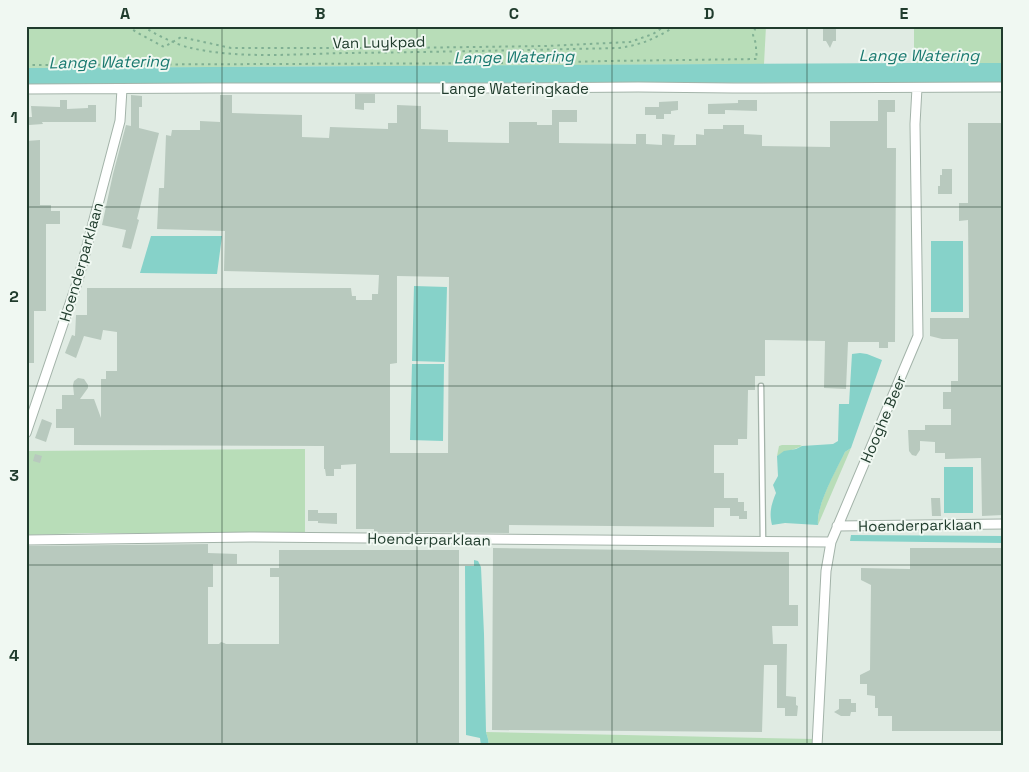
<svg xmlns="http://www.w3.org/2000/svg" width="1029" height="772" font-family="'Space Grotesk',sans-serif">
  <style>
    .green { fill: #b8ddb8 }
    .water { fill: #86d2c9 }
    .building { fill: #b8c9be; fill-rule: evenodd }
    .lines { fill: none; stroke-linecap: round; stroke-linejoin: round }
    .service-casing { stroke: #a3b3a9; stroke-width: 7 }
    .minor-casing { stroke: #a3b3a9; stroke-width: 11 }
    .path { stroke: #80b093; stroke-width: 2; stroke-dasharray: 2.5 4; stroke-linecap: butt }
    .service { stroke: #fff; stroke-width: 4.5 }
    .minor { stroke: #fff; stroke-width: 9 }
    .grid { fill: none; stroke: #203c2d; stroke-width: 1; stroke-opacity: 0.55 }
    .labels { text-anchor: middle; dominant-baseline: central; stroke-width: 4; stroke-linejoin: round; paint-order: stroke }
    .street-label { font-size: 15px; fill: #203c2d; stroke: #f0f8f2 }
    .water-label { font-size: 16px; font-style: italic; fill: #19796f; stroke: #f0f8f2 }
    .neatline { fill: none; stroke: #203c2d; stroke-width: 2 }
    .grid-label { font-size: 16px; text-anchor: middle; font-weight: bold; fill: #203c2d }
  </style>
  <rect width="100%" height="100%" fill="#e0ebe3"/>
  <!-- green -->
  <path class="green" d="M26,26H766L764,64L26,68Z
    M914,26H1003V63H914Z
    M782,445H800L802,446C794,450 785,451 777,456L779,446Z
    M851,448L818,525C816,505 836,470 845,452Z
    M305,449V533H86L26,535V451Z
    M486,732L814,739L813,746H489L488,739Z"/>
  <!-- water -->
  <path class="water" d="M914,63H1003V82L26,85V68Z
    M151,236H222L217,274L140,273Z
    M931,241H963V312H931Z
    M414,286L447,287L445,362L412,361Z
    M860,353L867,354L882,360L851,448L845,452C836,471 816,505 818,525L785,523L772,525C769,513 771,505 776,493L773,485L778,476L777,456L784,451L796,449L802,446L833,444L838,441L839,404H849L852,354Z
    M412,364H444L443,441L410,440Z
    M944,467H973V513H944Z
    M851,535L1003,536V543L850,541Z
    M474,560L478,561L481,567L484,634L486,732L488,739L489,746H481L480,738L466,735L465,566H474Z"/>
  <!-- building -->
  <path class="building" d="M823,26H836V41H833L830,48L826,41H823Z
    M355,94H375V103H364V110L355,109Z
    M131,95L142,96V107H139V128L159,133L137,219L139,220L131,249L122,247L126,230L102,225L113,174L126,125L131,126Z
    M220,95H232V113L302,115V137L329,138L330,127L388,129V123H397V105L421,106V129L448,130V142L509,143V122H537V125H552V110H577V122H559V143L636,144V134H646V144L662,145V134L675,135L674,145H696V134L704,135V129H723V125H744V134L762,135V146L830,147V121H878V100H895V112H887V148H896L895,342H888V348H879V342H848L846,389L824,388L825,341L765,340V376H755V390H748L747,439H738V445H714V473H724V498H738V502H744V511H747V519H739V516H730V508H714V527L509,525V533L374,532V529H356V464L341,465V469H334V476H326L325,469H324V446L74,445V428H56V409H62V395H74L73,385L74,381L78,378L84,379L88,385V388L80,399H94L101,418V379H106V371H117V332L103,330L101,340L84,336L76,358L65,353L72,335L75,336L76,315H87V288H351L352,296H356V300H372V294H378L379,275L224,271L225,231L157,229L159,188H164L166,135L171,136L172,130H200V121L220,122ZM397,276L449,277L448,453H390V364L397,363Z
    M60,100H67V109L88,108V105H96V122H42L43,124L29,125V117H32L31,106L60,107Z
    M738,100H757V111L725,110V114H708V104L738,103Z
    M678,101V110L671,111V114H664V119H656V115H645V107H659V102Z
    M968,123H1003V515L982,516L981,458L945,459V453H935V442L920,441V450L916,456L912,455L909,451L908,430H925V425H951V409H943V392H951V381H958V339H942L930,336V318H969L968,220L959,221V203H968Z
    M40,140V205H51V211H60V224H46V311H34V363H26V141Z
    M942,169H952V194H938V186H940V175H942Z
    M42,419L52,423L46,442L35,438Z
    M35,454L42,456L40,463L33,461Z
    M931,498H940L941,516H932Z
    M308,510H318V513H337V524L318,523V521H308Z
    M208,544V553L237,554V564H213V587H208V644H219L221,642L224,643L226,644H279V577H270V568H279V550H459V746H27V546Z
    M493,548L789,552V605H798V626H772L773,644H787L786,696L796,697V705L798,706L797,716H785V708H777V665H764L762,732L492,730Z
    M910,548H1003V731H892V716H878V708H875V696L867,695V684H860V675L870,670L871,585L861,580V568L910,569Z
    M839,699H851V703H856V712H851L850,716H841L834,712L839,709Z"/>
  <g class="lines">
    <!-- service casing -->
    <g class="service-casing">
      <path id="service" d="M761,386L763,542"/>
    </g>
    <!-- minor casing -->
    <g class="minor-casing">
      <path id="minor" d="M26,89L215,88H519L638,87L733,88L1003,87
        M26,433L78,280L120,121L122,89
        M837,526L1003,524
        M26,540L250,537L831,542
        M817,746L826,571L831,542L918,336L915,124L917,88"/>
    </g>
    <!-- path -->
    <path class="path" d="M128,26L136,32L164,47L181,37L231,48H378L389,42L401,48L546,46L630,42L653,34L665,26
      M143,26C154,34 177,45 191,48C239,59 297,54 346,53C437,52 528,50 619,48C644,44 654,39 676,26
      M26,65L523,63L608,61L757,59L756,50V44L753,35L756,26"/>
    <!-- service -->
    <use href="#service" class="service"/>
    <!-- minor -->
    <use href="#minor" class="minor"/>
  </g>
  <!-- grid -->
  <path class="grid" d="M222,26V746M417,26V746M612,26V746M807,26V746M26,207H1003M26,386H1003M26,565H1003"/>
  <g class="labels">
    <!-- street labels -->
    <g class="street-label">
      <text transform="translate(379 42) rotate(-1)">Van Luykpad</text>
      <text x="515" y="88">Lange Wateringkade</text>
      <text transform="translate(81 262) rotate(-74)">Hoenderparklaan</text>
      <text transform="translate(883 419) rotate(-67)">Hooghe Beer</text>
      <text transform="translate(920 525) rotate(-1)">Hoenderparklaan</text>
      <text transform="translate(429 539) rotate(1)">Hoenderparklaan</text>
    </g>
    <!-- water labels -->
    <g class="water-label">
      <text x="919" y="55">Lange Watering</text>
      <text transform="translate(514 57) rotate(-1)">Lange Watering</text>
      <text transform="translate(109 62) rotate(-1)">Lange Watering</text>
    </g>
  </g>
  <!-- border -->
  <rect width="1029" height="772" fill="none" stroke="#f0f8f2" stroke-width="55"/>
  <rect x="28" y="28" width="974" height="716" class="neatline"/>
  <g class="grid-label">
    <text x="125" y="19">A</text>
    <text x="320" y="19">B</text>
    <text x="514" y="19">C</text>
    <text x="709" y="19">D</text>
    <text x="904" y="19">E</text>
    <text x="14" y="123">1</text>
    <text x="14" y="302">2</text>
    <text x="14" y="481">3</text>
    <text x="14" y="661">4</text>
  </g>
</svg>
